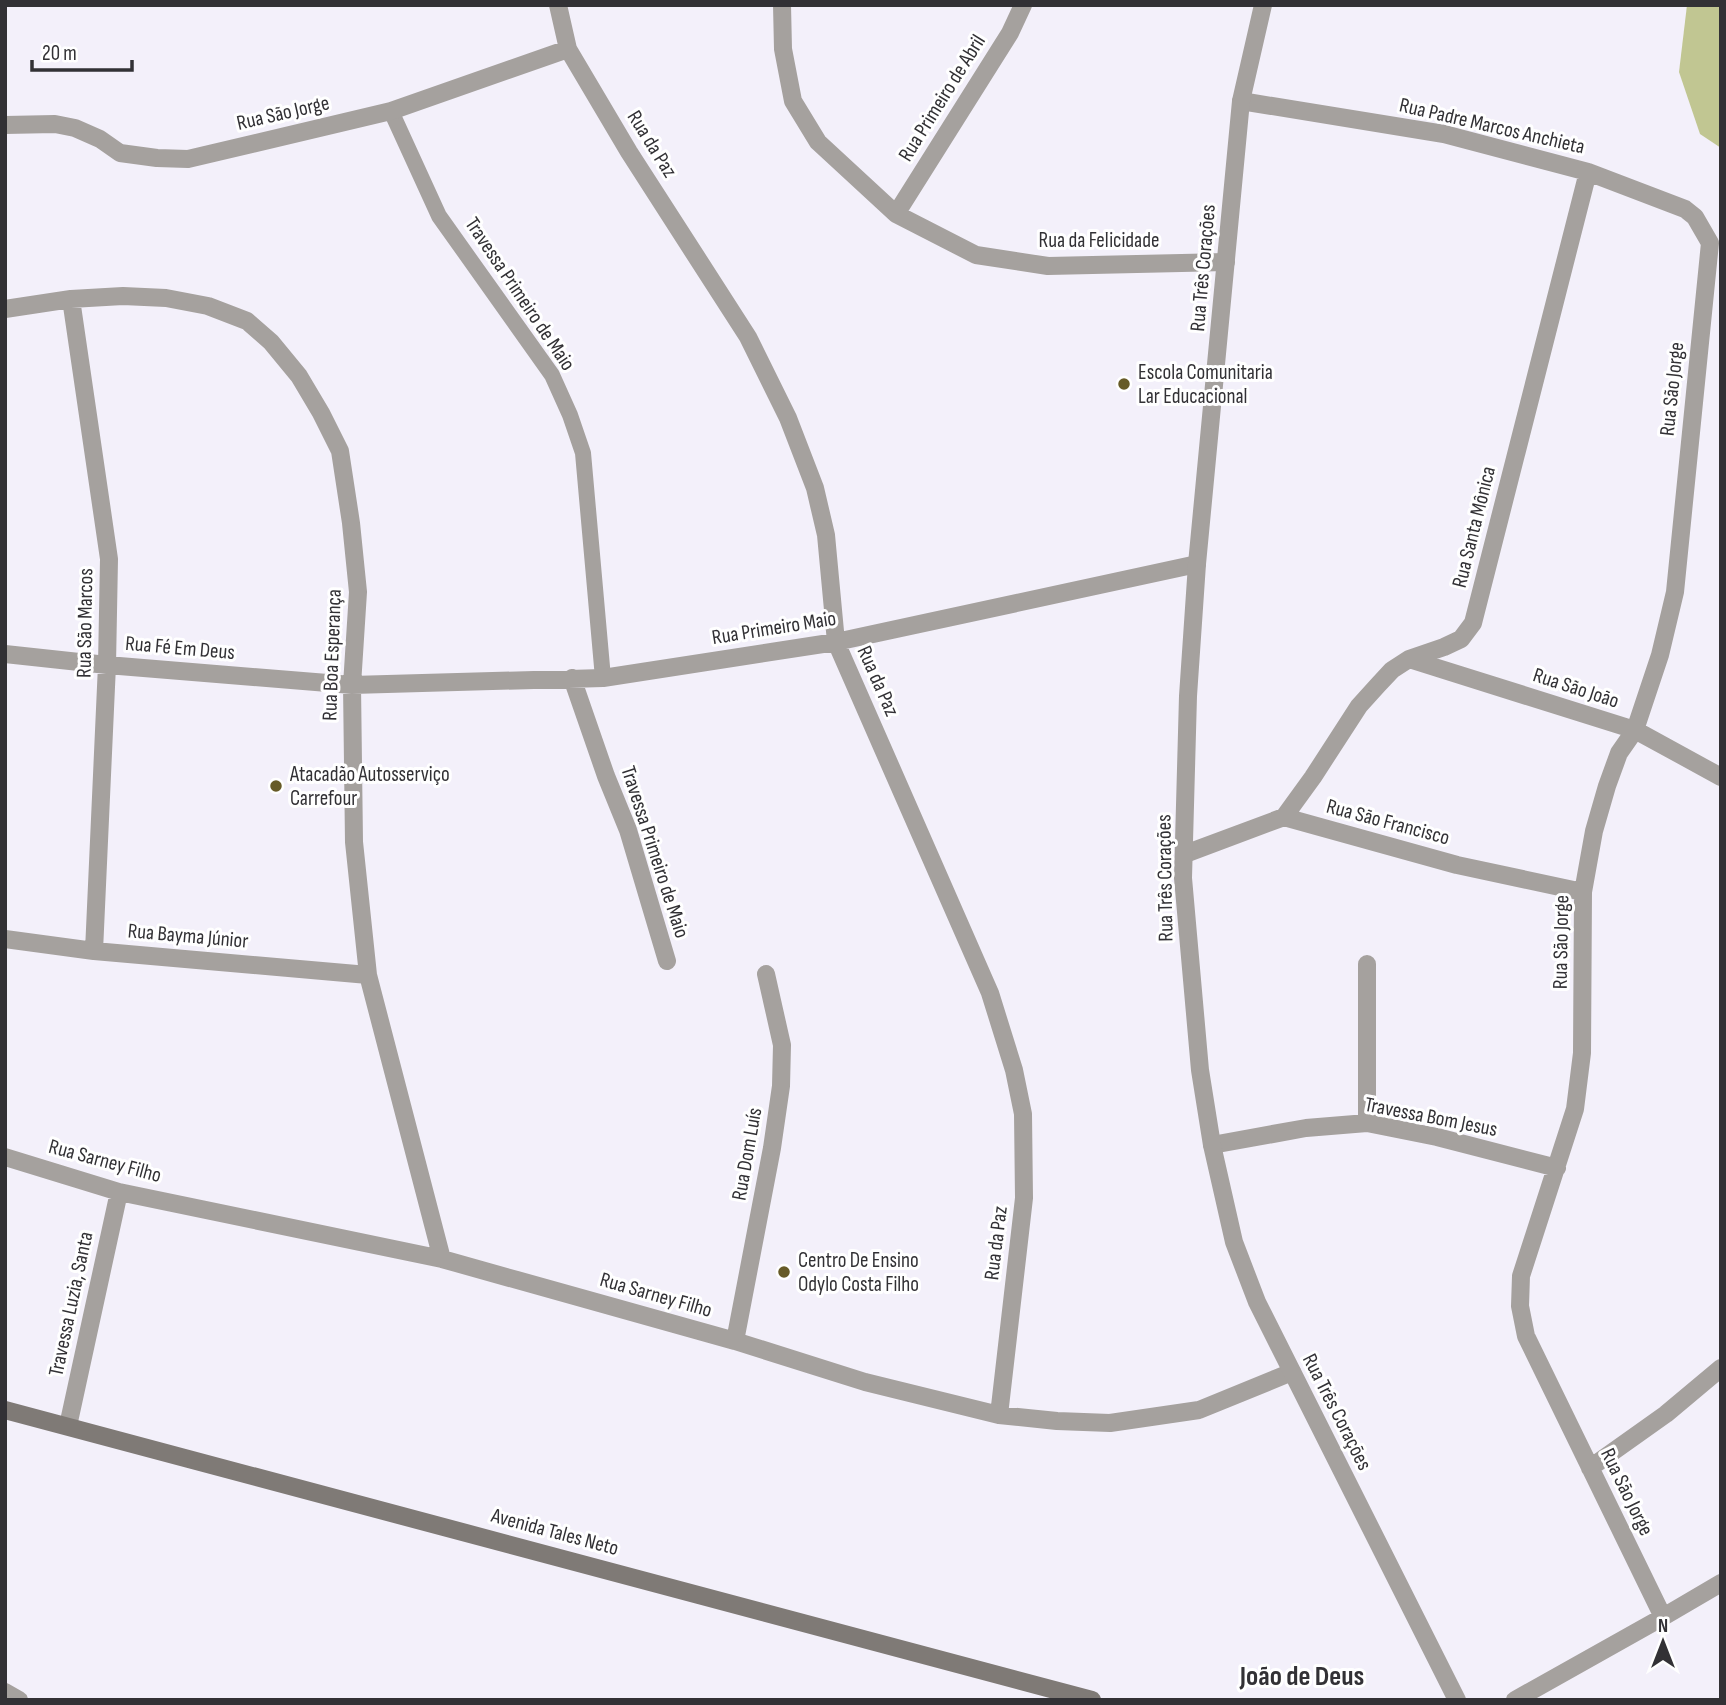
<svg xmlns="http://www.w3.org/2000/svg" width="1726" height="1705" font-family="'Sofia Sans Condensed',sans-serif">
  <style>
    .green { fill: #c1c692 }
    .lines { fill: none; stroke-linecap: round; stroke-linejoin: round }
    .service { stroke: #a5a19e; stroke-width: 16 }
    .minor { stroke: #a5a19e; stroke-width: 18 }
    .tertiary { stroke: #a5a19e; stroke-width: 18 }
    .secondary { stroke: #7f7a76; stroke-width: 18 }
    .poi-dot { fill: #665a27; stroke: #fff; stroke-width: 2.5 }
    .labels { text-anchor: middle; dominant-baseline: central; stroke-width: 6; stroke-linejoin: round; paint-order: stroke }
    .street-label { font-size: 21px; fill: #323135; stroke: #fff }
    .poi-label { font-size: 21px; fill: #323135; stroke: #fff; text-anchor: start }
    .district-label { font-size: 28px; font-weight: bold; fill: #323135; stroke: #fff }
  </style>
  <rect width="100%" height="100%" fill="#f3f0fa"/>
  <!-- green -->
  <path class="green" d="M1687,5H1721V148L1700,134L1679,72Z"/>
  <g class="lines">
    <!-- service -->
    <path class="service" d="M391,111L439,216L552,375L570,415L583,453L603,678"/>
    <!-- minor -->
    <path class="minor" d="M558,5L568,49L629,152L748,337L788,418L815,488L826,535L836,642L990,993L1014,1070L1023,1114L1024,1198L999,1415
      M782,5L783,49L793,101L818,142L896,214L976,255L1048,266L1226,262
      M1241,101L1444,134L1588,172L1685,209L1695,217L1710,243L1675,592L1660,655L1635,730L1619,753L1607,786L1594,831L1583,892L1582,1053L1575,1109L1521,1276L1520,1306L1526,1336L1663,1617
      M5,125L55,124L75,128L100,139L120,153L157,158L188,159L391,111L568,49
      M896,214L1010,33L1023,5
      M71,299L109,559L107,665L94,951
      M5,309L71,299L123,296L166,298L208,306L247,321L271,342L299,376L321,413L340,451L351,523L358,592L352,685L354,842L368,975L442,1259
      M5,654L107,665L352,685L603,678L836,642L1197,564
      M1409,659L1635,730L1721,777
      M572,678L606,776L628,830L667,961
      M1284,817L1313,777L1359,706L1378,685L1392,670L1409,659L1444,647L1461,639L1473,623L1588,172
      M1185,854L1284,817L1457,865L1583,892
      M5,939L94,951L368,975
      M1367,964V1123
      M1212,1145L1306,1128L1367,1123L1437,1137L1557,1168
      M5,1157L119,1192L442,1259L735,1341L865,1382L999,1415L1057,1421L1110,1423L1199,1410L1292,1372
      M735,1341L772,1148L781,1086L782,1045L766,974
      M68,1426L119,1192
      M1590,1468L1666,1414L1721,1368
      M5,1692L19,1700
      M1515,1700L1663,1617L1721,1583"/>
    <!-- tertiary -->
    <path class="tertiary" d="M1263,5L1241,101L1197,564L1188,696L1183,878L1200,1070L1212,1145L1234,1242L1257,1302L1457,1700"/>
    <!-- secondary -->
    <path class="secondary" d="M5,1410L1092,1700"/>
  </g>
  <!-- markers -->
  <g class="poi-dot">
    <circle cx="1124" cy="384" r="7"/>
    <circle cx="276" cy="786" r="7"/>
    <circle cx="784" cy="1272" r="7"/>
  </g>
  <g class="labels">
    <!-- street labels -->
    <g class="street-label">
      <text transform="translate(942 98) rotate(-58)">Rua Primeiro de Abril</text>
      <text transform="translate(283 113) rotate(-13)">Rua São Jorge</text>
      <text transform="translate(1492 126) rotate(13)">Rua Padre Marcos Anchieta</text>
      <text transform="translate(652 144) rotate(58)">Rua da Paz</text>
      <text x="1099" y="240">Rua da Felicidade</text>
      <text transform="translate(1203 268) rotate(-85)">Rua Três Corações</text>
      <text transform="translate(520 294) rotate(56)">Travessa Primeiro de Maio</text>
      <text transform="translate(1672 389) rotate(-84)">Rua São Jorge</text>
      <text transform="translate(1474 527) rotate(-76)">Rua Santa Mônica</text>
      <text transform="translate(85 623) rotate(-89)">Rua São Marcos</text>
      <text transform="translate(774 628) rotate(-9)">Rua Primeiro Maio</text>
      <text transform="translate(180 648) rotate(5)">Rua Fé Em Deus</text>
      <text transform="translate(332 655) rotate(-88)">Rua Boa Esperança</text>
      <text transform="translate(878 681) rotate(66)">Rua da Paz</text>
      <text transform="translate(1576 688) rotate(18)">Rua São João</text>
      <text transform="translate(1388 822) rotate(15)">Rua São Francisco</text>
      <text transform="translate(655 852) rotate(72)">Travessa Primeiro de Maio</text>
      <text transform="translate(1165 878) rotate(-91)">Rua Três Corações</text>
      <text transform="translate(188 936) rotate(5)">Rua Bayma Júnior</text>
      <text transform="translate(1561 942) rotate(-89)">Rua São Jorge</text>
      <text transform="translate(1431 1117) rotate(11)">Travessa Bom Jesus</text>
      <text transform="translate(747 1154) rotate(-80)">Rua Dom Luís</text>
      <text transform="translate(105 1161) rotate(15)">Rua Sarney Filho</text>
      <text transform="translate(996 1243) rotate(-83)">Rua da Paz</text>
      <text transform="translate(656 1295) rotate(16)">Rua Sarney Filho</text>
      <text transform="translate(71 1304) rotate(-78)">Travessa Luzia, Santa</text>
      <text transform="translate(1337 1412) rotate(63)">Rua Três Corações</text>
      <text transform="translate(1627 1492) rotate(64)">Rua São Jorge</text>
      <text transform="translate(555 1532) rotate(15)">Avenida Tales Neto</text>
    </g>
    <!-- poi labels -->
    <g class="poi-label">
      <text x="1138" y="372">Escola Comunitaria<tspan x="1138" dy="24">Lar Educacional</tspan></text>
      <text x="290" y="774">Atacadão Autosserviço<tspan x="290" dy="24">Carrefour</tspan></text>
      <text x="798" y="1260">Centro De Ensino<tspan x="798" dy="24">Odylo Costa Filho</tspan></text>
    </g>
    <!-- district labels -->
    <g class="district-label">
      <text x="1302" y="1676">João de Deus</text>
    </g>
  </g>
  <!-- border -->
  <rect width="1726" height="1705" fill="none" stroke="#323135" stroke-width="14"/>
  <!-- north arrow -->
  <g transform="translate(1663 1642)" stroke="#ffffff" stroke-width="5" paint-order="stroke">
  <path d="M0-5L12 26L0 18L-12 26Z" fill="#323135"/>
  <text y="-10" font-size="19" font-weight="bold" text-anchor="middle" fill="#323135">N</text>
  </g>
  <!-- scale -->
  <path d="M32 60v10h100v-10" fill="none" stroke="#323135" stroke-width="3.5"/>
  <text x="42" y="60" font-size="21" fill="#323135" stroke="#ffffff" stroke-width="5" paint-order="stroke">20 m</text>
</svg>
